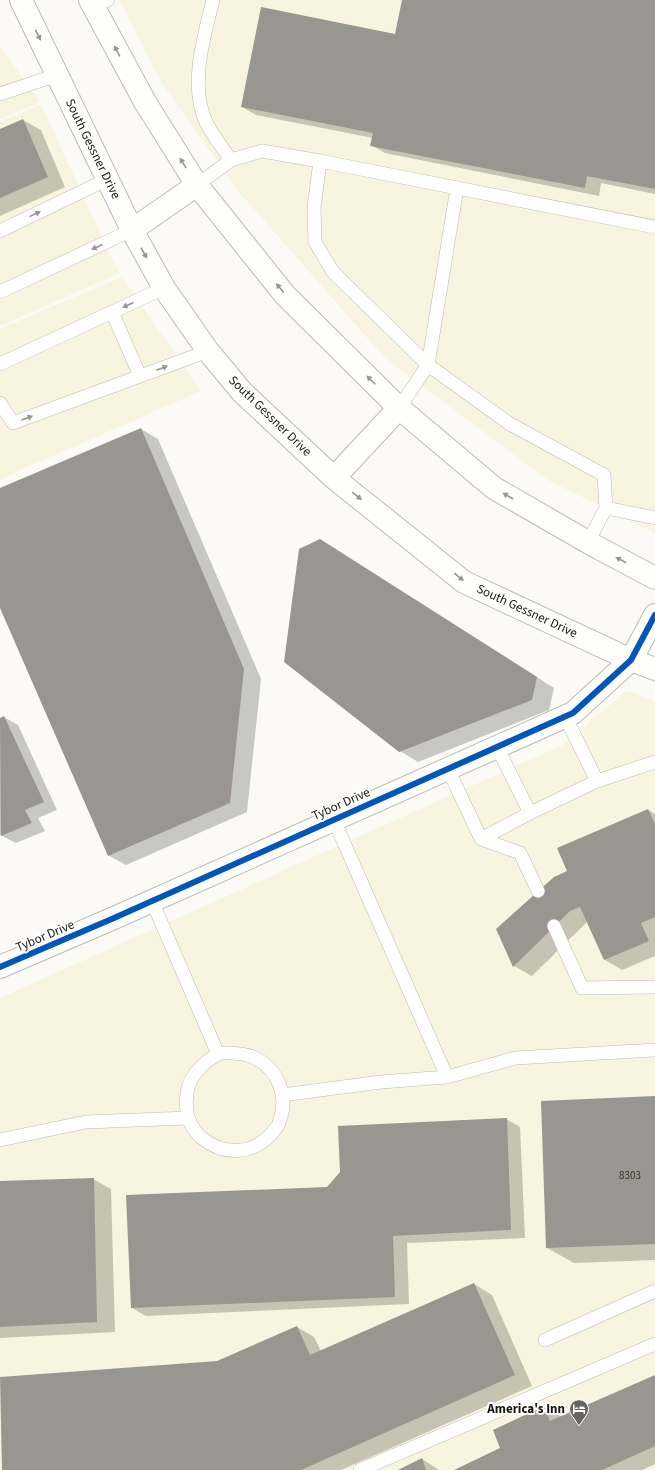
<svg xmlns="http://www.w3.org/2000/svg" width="655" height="1470" font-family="'Source Sans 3',sans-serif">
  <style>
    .built { fill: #f9f4df }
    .shadow { fill: #0003 }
    .building { fill: #98968f }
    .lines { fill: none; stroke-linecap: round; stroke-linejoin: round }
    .lane-casing { stroke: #bdbbb3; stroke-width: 14 }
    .street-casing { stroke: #bdbbb3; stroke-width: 24 }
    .secondary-casing { stroke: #bdbbb3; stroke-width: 24 }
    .lane { stroke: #fefefd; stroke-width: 13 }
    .street { stroke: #fefefd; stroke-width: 22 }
    .secondary { stroke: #fefefd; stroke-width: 22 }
    .cycleway-casing { stroke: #fff; stroke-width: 8 }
    .cycleway { stroke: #0057b8; stroke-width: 6 }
    .oneway { fill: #969591 }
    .labels { text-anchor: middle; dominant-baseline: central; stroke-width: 4; stroke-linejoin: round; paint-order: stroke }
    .number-label { font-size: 11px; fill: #38352d }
    .street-label { font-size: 13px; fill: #18150c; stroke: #fff }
    .poi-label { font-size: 13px; font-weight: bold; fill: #18150c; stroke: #fff; text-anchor: end }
  </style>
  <rect width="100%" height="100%" fill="#fbfaf4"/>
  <!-- built -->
  <path class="built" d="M119,0H655V533L546,479L386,359L240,193L165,88Z
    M0,46L40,102L0,119Z
    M41,105L119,273L0,326V122Z
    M122,277L201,391L0,479V329Z
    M626,691L655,701V1470H0V998L563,745Z"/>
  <!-- shadow -->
  <path class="shadow" d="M403,0H655V194L601,183L599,196L385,153L371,145L373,138L256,115L242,107L396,35Z
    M23,120L41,130L65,187L0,216V130Z
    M141,429L158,439L261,679L247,812L126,865L108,855L0,606V489Z
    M320,540L554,688L549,710L418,762L400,751Z
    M4,717L18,725L57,810L38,818L45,831L16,843L0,835V719Z
    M648,810L655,814V956L622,970L605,960L588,921L532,976L514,966L498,929Z
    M655,1097V1260L574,1263L547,1248Z
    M506,1119L520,1127L525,1238L407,1243L409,1304L146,1316L132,1308L327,1188L341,1173Z
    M93,1179L111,1189L115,1332L0,1338V1182Z
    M474,1284L492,1295L532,1386L341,1470H3L297,1327L314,1337L321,1351Z
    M655,1376V1464L642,1470H456L501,1448L544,1407L562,1417Z
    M422,1459L439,1470H401Z"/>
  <!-- building -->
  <path class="building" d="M402,0H655V189L587,176L585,188L370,146L373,133L241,107L261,7L395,34Z
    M23,119L48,177L0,198V129Z
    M141,428L244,669L230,803L108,856L0,608V488Z
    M320,539L537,677L532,700L399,752L284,662L299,549Z
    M4,716L44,802L25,810L32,823L1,836L0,718Z
    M648,809L655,824V917L641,923L649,941L604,960L580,907L570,911L513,967L496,929L554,877L567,871L557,848Z
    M655,1096V1244L546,1248L541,1101Z
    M507,1118L511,1230L393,1236L395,1297L131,1308L126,1195L327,1187L340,1172L338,1126Z
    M94,1178L97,1322L0,1327V1181Z
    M474,1283L515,1375L301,1470H2L0,1377L217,1361L297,1326L310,1355Z
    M655,1375V1446L602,1470H454L500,1448L493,1430L544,1406L550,1421Z
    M422,1458L426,1470H398Z"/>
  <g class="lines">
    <!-- lane casing -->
    <g class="lane-casing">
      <path id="lane" d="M213,0C204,36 189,86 206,122C212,135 223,148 231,160
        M93,6L108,0
        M0,94L57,75
        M320,161L314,208L315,242L333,272L428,365L510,424L604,475L606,508
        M197,185L231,160L262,151L320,161L655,227
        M0,231L108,179
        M0,292L132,230
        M112,312L140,376
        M0,364L164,288
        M0,403L13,423L208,351
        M399,408L428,365L457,188
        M588,542L606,508L655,518
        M497,747L530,813
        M448,769L481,839L520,853L538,891
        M597,781L655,762
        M334,820L447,1077
        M481,839L530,813L597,781L565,716
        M152,901L218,1054
        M554,926L582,988L655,987
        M232,1053C239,1054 247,1054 253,1057C279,1069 289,1097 279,1123C278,1127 274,1130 272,1133C253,1155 224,1156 202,1138C187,1126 184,1107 188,1088C191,1075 205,1061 217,1055C221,1052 228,1053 232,1053Z
        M282,1095L381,1082L447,1077L515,1058L655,1050
        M0,1140L86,1122L188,1118
        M545,1340L655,1291
        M360,1470L655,1344"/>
    </g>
    <!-- street casing -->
    <g class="street-casing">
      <path id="street" d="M0,967L114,918L573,713L631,660L655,615"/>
    </g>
    <!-- secondary casing -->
    <g class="secondary-casing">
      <path id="secondary" d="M21,0L132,230L164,288L208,351L242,392L334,478L464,582L631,660L655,669
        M90,0L145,102L197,185L285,295L399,408L494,488L593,545L655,578
        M132,230L197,185
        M334,478L399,408"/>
    </g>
    <!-- lane -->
    <use href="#lane" class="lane"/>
    <!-- street -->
    <use href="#street" class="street"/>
    <!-- secondary -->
    <use href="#secondary" class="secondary"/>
    <!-- cycleway casing -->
    <g class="cycleway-casing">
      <path id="cycleway" d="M0,967L114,918L573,713L631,660L655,615"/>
    </g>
    <!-- cycleway -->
    <use href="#cycleway" class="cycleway"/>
  </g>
  <!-- one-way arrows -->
  <defs><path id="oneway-solid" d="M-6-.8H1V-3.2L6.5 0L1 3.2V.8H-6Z"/></defs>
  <g class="oneway">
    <use href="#oneway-solid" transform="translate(38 35) rotate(64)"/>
    <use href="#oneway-solid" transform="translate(117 51) rotate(-118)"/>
    <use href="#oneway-solid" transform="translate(183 163) rotate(-122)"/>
    <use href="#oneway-solid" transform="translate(35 214) rotate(-26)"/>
    <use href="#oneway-solid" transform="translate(97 247) rotate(155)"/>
    <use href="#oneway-solid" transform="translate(144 253) rotate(61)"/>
    <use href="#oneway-solid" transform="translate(280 288) rotate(-129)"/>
    <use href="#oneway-solid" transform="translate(128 305) rotate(155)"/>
    <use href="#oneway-solid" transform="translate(162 368) rotate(-21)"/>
    <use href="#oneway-solid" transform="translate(371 380) rotate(-135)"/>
    <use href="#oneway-solid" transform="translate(27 418) rotate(-20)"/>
    <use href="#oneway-solid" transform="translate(357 496) rotate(39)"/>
    <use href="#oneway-solid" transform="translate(508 496) rotate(-150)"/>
    <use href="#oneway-solid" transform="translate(621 560) rotate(-152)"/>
    <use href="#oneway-solid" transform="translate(459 577) rotate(39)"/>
  </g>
  <!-- icons -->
  <defs>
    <g id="hotel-pin" transform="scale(1)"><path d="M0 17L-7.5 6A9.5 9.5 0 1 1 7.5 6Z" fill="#67655d" stroke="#fff"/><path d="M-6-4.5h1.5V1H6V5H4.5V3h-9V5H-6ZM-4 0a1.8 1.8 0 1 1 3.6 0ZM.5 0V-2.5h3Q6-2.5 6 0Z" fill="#fff"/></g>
  </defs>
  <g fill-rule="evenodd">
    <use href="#hotel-pin" x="579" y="1409"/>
  </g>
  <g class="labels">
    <!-- number labels -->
    <g class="number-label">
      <text x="630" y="1175">8303</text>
    </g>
    <!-- street labels -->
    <g class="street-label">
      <text transform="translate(93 149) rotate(64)">South Gessner Drive</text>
      <text transform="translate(270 416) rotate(44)">South Gessner Drive</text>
      <text transform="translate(527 611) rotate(25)">South Gessner Drive</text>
      <text transform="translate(341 804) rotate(-24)">Tybor Drive</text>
      <text transform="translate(45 936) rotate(-23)">Tybor Drive</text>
    </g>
    <!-- poi labels -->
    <g class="poi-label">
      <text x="565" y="1409">America's Inn</text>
    </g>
  </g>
</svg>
